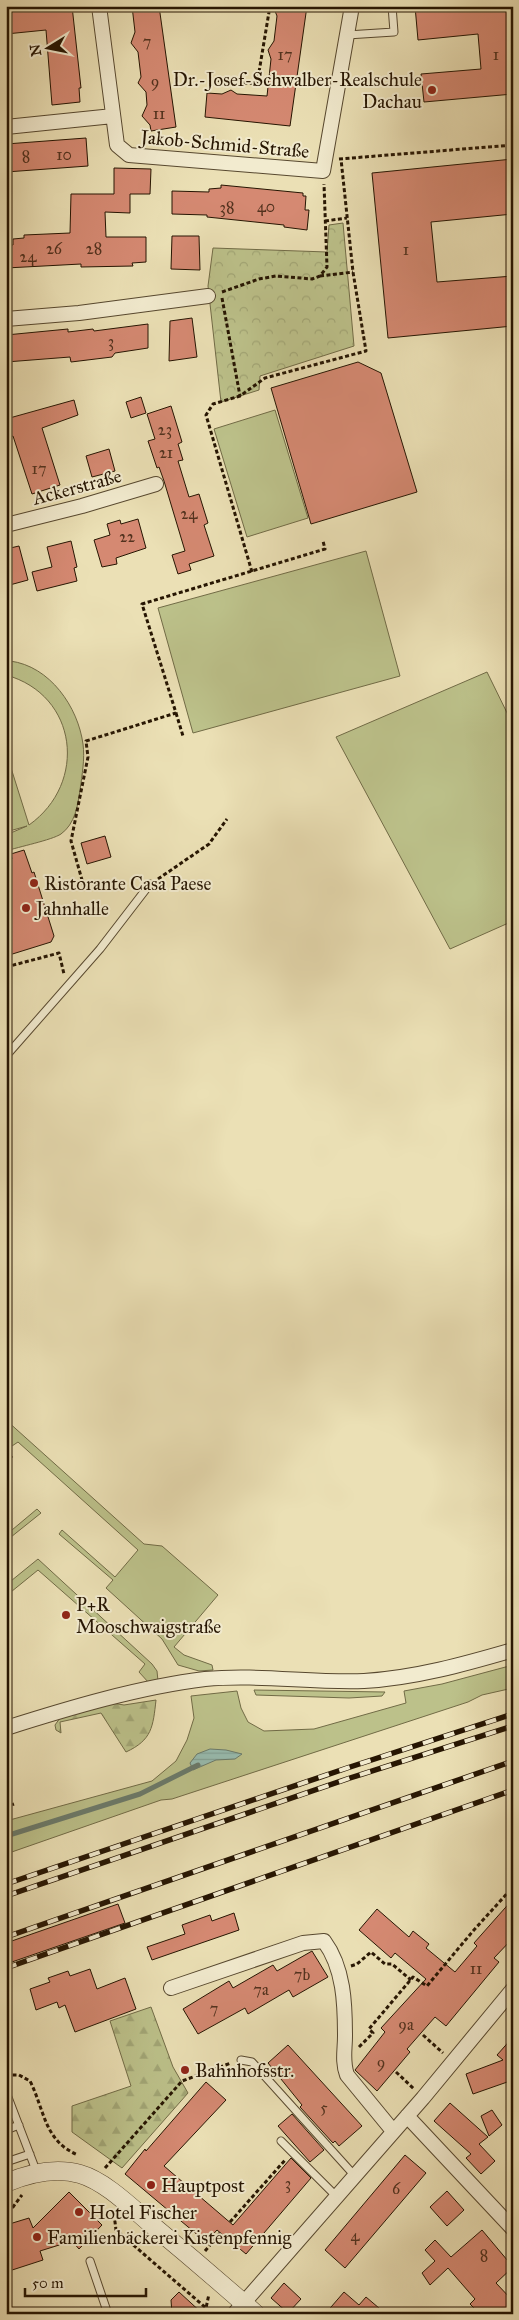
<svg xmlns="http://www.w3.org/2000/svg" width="519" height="2320" font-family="'IM FELL Great Primer',serif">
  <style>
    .grass { fill: #bcc18a; stroke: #716b46 }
    .forest { fill: url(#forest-firs); stroke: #716b46 }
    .park { fill: url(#park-crowns); stroke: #716b46 }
    .water { fill: url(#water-rules); stroke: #6a7a6b }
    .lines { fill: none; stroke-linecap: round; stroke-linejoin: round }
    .stream { stroke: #6a7a6b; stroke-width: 5 }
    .building { fill: #d58972; stroke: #261502 }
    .service-casing { stroke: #57482f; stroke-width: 9 }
    .minor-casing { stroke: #57482f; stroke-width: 16 }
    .tertiary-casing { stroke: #57482f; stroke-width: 19 }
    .path { stroke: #261502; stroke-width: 3; stroke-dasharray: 4 2.5; stroke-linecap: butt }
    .service { stroke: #f2ebcf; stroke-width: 7 }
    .minor { stroke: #f2ebcf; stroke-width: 14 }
    .tertiary { stroke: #f2ebcf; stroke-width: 18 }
    .rail-casing { stroke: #261502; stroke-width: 5.5 }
    .rail { stroke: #f2ebcf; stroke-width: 4; stroke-dasharray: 11; stroke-linecap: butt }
    .poi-dot { fill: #8f2418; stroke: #f2ebcf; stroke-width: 2 }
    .labels { text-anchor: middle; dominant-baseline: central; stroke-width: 4; stroke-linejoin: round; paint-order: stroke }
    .number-label { font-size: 16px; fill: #52321e }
    .poi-label { font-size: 19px; fill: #261502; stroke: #f2ebcf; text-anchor: start }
    .street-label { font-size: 19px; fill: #261502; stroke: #f2ebcf }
  </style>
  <defs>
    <pattern id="forest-firs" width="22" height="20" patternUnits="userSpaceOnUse" patternTransform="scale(1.25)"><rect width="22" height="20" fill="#bcc18a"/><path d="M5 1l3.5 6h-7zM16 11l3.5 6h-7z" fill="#a1a575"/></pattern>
    <pattern id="park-crowns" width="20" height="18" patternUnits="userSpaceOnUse" patternTransform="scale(1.25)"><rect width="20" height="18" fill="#bcc18a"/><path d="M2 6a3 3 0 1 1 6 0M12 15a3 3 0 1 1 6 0" fill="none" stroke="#a1a575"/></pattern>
    <pattern id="water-rules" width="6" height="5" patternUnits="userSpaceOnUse" patternTransform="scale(1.25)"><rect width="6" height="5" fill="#98bdb1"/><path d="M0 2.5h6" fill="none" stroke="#83a297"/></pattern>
  </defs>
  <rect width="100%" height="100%" fill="#ebe0b5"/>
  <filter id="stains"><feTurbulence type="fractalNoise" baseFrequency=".004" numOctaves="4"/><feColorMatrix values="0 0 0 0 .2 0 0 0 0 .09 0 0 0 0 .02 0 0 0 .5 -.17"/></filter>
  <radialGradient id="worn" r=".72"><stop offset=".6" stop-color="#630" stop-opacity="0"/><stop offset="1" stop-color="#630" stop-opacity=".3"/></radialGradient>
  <!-- grass -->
  <path class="grass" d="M275,410L308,518L247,537L214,429Z
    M366,551L400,676L193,733L158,608Z
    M6,647L10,661C50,666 78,707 83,744C85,759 82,775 80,790C78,805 75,824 61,834C52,840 18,847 6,851V835L27,826L6,832V752L29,825C88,783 78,695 6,675Z
    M487,672L513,725V921L450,949L336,737Z
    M6,1420L144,1544L162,1546L218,1595L174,1647L184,1655L212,1665L213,1670L199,1671L178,1665L162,1639L106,1588L113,1580L59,1534L62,1530L115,1577L138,1550L18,1442L6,1450Z
    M37,1509L41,1513L6,1541V1535Z
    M38,1559L152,1664L157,1671L158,1681L149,1683L139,1672L145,1664L38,1570L6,1596V1585Z
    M513,1665V1688L482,1695L468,1702L172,1799L161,1800L6,1854V1821L152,1781L176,1761L187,1740L194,1718L191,1696L237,1691L241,1708L248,1722L264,1731L314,1729L406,1703L404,1691L442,1684Z
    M254,1690L385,1692L382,1696L349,1698L256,1695Z"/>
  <!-- forest -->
  <path class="forest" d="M156,1700C153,1727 152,1740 126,1752L101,1713L60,1722L61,1733L56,1730L55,1725L60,1718L112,1703L124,1705Z
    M151,2007L173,2067L188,2093L122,2168L72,2132V2106L131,2086L110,2021Z"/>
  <!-- park -->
  <path class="park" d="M343,223L354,346L260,376L259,390L221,402L208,286L213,248L327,252L329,225Z"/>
  <!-- water -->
  <path class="water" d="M210,1749L226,1750L242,1754L235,1759L216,1760L193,1770L190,1763L197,1754Z"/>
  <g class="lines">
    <!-- stream -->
    <path class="stream" d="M6,1836L140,1794L198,1765"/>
  </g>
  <!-- building -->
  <path class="building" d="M72,6L81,88H79L80,102L52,105L46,30L6,34V7Z
    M132,6H159L176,127L151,131L150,125L142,116L147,105L146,92L138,83L141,77L138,52L131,43L135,32Z
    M273,6H307L290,126L205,117L207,93L222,94L231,90L237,94L267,96L271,59L268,50L274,41L277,16Z
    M415,6H513V94L424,102L421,74L481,69L478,34L418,40Z
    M86,138L88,166L6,172V144Z
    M513,159V214L431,222L437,282L513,276V326L388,338L372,173Z
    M114,168L151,169L150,194H130V213L105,212L106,237H146V262L132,263L133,266L81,267V264L6,268V245H13V239L24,238V235L70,233L71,194H114Z
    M221,185L303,193V196H306L305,210H309L307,230L284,227V225L207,217V215L172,214V191L209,192V189L221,188Z
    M172,236H199L200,270L171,269Z
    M192,318L197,357L169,361L170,321Z
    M148,324V348L115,353L112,357L71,362L70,357L6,362V335L68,329V332L93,329L94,331Z
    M358,362L381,373L417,492L311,524L271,388Z
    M141,397L146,413L131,418L126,402Z
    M74,400L78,415L42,428L60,485L32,494L13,436L6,438V419Z
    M171,406L182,442L178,444L183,460L178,461L189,497L199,494L208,523L204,525L214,556L189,564L191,570L178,574L172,555L185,551L164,481L159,467L157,468L148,441L155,439L147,414Z
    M109,449L115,471L92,477L86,456Z
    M138,519L146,548L116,558L117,564L102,567L94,540L110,535L107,524L120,520L121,524Z
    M71,541L77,567L74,568L77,581L37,591L32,572L52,567L47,547Z
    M19,546L28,580L6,586V549Z
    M105,836L111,857L87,864L81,843Z
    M24,850L32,873L34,872L54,936L51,942L6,956V860L12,859L11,854Z
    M513,1899V1938L494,1958L499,1962L446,2026L435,2017L407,2049L410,2052L377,2091L355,2070L385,2032L381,2028L426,1979L395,1953L391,1958L359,1930L377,1909L409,1937L413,1931L429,1944L426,1948L455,1972L477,1946L474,1943Z
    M118,1904L125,1923L6,1964V1943Z
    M234,1913L239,1930L152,1960L147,1947L185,1934L182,1925L210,1915L212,1921Z
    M312,1951L328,1977L293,1997L289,1990L248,2014L245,2008L198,2034L183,2009L229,1981L233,1988L273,1965L277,1971Z
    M90,1969L97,1989L125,1978L136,2009L75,2032L65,2005L59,2008L57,2002L36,2010L30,1989L50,1982L48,1978L68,1971L70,1976Z
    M513,2037V2080L473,2094L466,2074L503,2060L497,2055Z
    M288,2045L362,2126L339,2146L335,2141L333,2143L300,2107L302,2105L268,2063Z
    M206,2082L226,2100L164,2166L233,2225L291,2158L311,2178L246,2254L217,2230L206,2242L125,2174L145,2149L146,2151Z
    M450,2103L488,2137L479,2144L495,2161L481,2174L466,2158L471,2154L434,2121Z
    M492,2110L502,2125L489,2136L481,2116Z
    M292,2114L324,2150L310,2162L278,2126Z
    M405,2155L426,2173L345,2268L325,2250Z
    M447,2191L464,2210L447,2226L430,2207Z
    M69,2192L102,2225L79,2249L72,2241L40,2251L43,2260L6,2272V2225L29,2218L33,2228Z
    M482,2230L513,2267L496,2283L513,2301V2308L507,2314H480L470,2304L475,2299L448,2268L430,2285L422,2273L435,2261L425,2250L435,2240L451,2257Z
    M284,2283L301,2299L288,2313L271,2298Z
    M179,2292L203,2314H172L171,2300Z
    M344,2292L359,2305L366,2297L386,2314H325Z"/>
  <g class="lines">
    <!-- service casing -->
    <g class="service-casing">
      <path id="service" d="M347,35L394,32L392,6
        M6,1056L100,949L150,884
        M241,2060L252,2062L354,2175
        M6,2092L37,2173
        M6,2130L19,2125
        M281,2141L336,2196
        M6,2162L30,2154
        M90,2261L108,2314"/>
    </g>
    <!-- minor casing -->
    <g class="minor-casing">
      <path id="minor" d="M99,6L117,145L129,155L323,171L352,6
        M6,127L113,116
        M6,319L79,313L208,296
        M6,525L82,506L156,484
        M6,1728C69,1708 139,1687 205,1679C258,1674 311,1683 364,1681C415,1678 465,1664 513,1650
        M171,1988L303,1943L324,1941C344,1968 345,2004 345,2036C345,2050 342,2061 347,2075L393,2131
        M407,2116L513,2229
        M234,2314L423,2098L513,1989"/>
    </g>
    <!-- tertiary casing -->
    <g class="tertiary-casing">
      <path id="tertiary" d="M6,2183C30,2173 55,2167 80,2174C105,2181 132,2208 152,2225C187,2254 221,2283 256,2314"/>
    </g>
    <!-- path -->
    <path class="path" d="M211,80L257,84L270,6
      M339,159L513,145
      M325,221L347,218
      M320,276L353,272
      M222,292L259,279L276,276L312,279L320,276L327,267L324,184
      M222,298L240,396
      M252,572L206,415L213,404L240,396L265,378L366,351L353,272L341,159
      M176,713L183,736
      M158,879L209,844L227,819
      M84,887L71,841L88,757L86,741L176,713L142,604L325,549L323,541
      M6,967L59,953L64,974
      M6,1451L12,1458
      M6,1797L9,1806
      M6,1807L14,1804
      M351,1966L357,1964L371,1952L385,1964H392L411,1980
      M423,2035L443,2053
      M359,2047L373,2033L369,2029L413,1977L427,1986L473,1931L513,1887
      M396,2072L414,2089
      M6,2075H19L30,2081C45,2111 44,2141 78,2155
      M105,2168L182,2081L231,2063
      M6,2209L13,2207L22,2195
      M114,2214L116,2230L206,2308L209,2294
      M230,2222L286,2159
      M205,2251L221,2232"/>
    <!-- service -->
    <use href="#service" class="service"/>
    <!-- minor -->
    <use href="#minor" class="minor"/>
    <!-- tertiary -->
    <use href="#tertiary" class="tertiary"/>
    <!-- rail casing -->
    <g class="rail-casing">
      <path id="rail" d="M6,1884L347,1768L513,1714
        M6,1896L350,1778L513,1726
        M6,1937L513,1761
        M6,1968L513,1790"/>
    </g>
    <!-- rail -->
    <use href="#rail" class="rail"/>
  </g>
  <!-- markers -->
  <g class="poi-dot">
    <circle cx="432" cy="90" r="5"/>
    <circle cx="34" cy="883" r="5"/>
    <circle cx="26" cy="908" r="5"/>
    <circle cx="66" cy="1615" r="5"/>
    <circle cx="185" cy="2070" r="5"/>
    <circle cx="151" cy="2185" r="5"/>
    <circle cx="79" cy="2212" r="5"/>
    <circle cx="37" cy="2237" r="5"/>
  </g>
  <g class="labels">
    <!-- number labels -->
    <g class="number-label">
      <text x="147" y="41">7</text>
      <text x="285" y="54">17</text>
      <text x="496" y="54">1</text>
      <text x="155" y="81">9</text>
      <text x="159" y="113">11</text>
      <text x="64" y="154">10</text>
      <text x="26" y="156">8</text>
      <text x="266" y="206">40</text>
      <text x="227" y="207">38</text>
      <text x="54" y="248">26</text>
      <text x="94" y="248">28</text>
      <text x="406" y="249">1</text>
      <text x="28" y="256">24</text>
      <text x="111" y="341">3</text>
      <text x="165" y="429">23</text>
      <text x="166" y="452">21</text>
      <text x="39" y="468">17</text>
      <text x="189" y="513">24</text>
      <text x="127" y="536">22</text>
      <text x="476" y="1968">11</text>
      <text x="302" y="1974">7b</text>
      <text x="261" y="1989">7a</text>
      <text x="214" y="2008">7</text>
      <text x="406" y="2024">9a</text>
      <text x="381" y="2062">9</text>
      <text x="324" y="2107">5</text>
      <text x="288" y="2183">3</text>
      <text x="396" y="2188">6</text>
      <text x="355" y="2235">4</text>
      <text x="484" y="2255">8</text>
    </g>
    <!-- poi labels -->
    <g class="poi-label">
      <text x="422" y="79" text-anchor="end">Dr.-Josef-Schwalber-Realschule<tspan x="422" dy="22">Dachau</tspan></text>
      <text x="44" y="883">Ristorante Casa Paese</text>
      <text x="36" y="908">Jahnhalle</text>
      <text x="76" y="1604">P+R<tspan x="76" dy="22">Mooschwaigstraße</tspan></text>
      <text x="195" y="2070">Bahnhofsstr.</text>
      <text x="161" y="2185">Hauptpost</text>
      <text x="89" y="2212">Hotel Fischer</text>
      <text x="47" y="2237">Familienbäckerei Kistenpfennig</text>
    </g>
    <!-- street labels -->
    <g class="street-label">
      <text transform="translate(225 144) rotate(5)">Jakob-Schmid-Straße</text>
      <text transform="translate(77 487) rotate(-15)">Ackerstraße</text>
    </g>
  </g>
  <!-- margin -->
  <rect width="519" height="2320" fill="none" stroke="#ebe0b5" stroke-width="25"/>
  <rect x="8" y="8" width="504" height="2305" fill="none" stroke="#261502" stroke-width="2.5"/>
  <rect x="12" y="12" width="494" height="2295" fill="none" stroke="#261502"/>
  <!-- north arrow -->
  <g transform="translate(48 48) rotate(260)" stroke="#f2ebcf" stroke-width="4" paint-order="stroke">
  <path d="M0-4L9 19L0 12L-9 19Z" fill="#261502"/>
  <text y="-8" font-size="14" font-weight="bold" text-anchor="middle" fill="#261502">N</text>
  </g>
  <!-- scale -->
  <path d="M25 2288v8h121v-8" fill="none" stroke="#261502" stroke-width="2.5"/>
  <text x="32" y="2288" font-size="15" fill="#261502" stroke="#f2ebcf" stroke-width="4" paint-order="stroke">50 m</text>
  <rect width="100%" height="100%" filter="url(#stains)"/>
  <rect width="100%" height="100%" fill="url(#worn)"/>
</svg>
